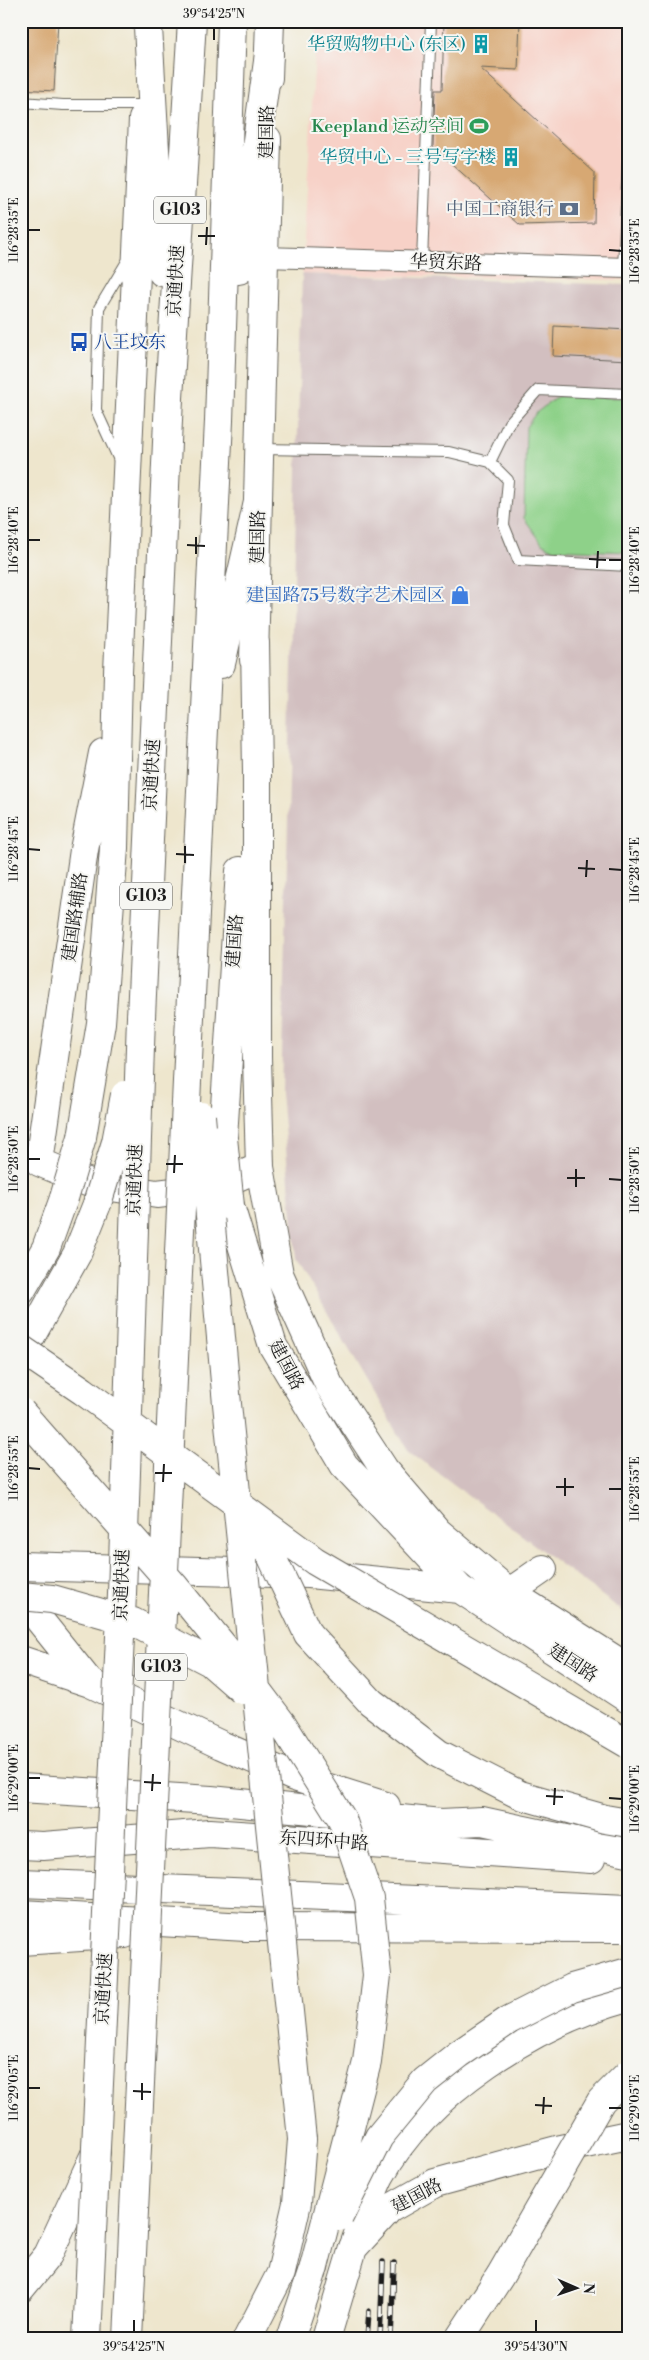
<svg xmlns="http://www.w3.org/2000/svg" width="649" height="2360" font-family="'Libre Bodoni','Noto Serif SC',serif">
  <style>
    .built { fill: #f7d1c7 }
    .industrial { fill: #d2bfc0 }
    .green { fill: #8ed189; stroke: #557652 }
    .building { fill: #d7a873 }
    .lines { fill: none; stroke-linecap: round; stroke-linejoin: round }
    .lane-casing { stroke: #66635a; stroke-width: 12 }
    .street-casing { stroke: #66635a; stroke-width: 22 }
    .secondary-casing { stroke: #66635a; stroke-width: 30 }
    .highway-casing { stroke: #66635a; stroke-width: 30 }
    .lane { stroke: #fff; stroke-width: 10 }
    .street { stroke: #fff; stroke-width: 20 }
    .secondary { stroke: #fff; stroke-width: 28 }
    .highway { stroke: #fff; stroke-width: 28 }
    .rail-casing { stroke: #1c1c1c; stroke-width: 5.5 }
    .rail { stroke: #f6f6f2; stroke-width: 4; stroke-dasharray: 11; stroke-linecap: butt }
    .secondary-bridge-casing { stroke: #66635a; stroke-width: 30; stroke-linecap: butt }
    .highway-bridge-casing { stroke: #66635a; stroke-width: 30; stroke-linecap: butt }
    .secondary-bridge { stroke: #fff; stroke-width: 28 }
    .highway-bridge { stroke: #fff; stroke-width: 28 }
    .ticks { fill: none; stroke: #1c1c1c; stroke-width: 2 }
    .labels { text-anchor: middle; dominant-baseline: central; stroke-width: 4; stroke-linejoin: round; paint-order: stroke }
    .shield { fill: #f6f6f2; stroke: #5d5d5c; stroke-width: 1 }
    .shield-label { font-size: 16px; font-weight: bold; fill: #1c1c1c }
    .culture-label { font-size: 18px; fill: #0d838f; stroke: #f6f6f2; text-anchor: end }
    .leisure-label { font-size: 18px; fill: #27864d; stroke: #f6f6f2; text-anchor: end }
    .street-label { font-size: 18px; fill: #1c1c1c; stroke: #f6f6f2 }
    .service-label { font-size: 18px; fill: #4e5e75; stroke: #f6f6f2; text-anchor: end }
    .transit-label { font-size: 18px; fill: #164399; stroke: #f6f6f2; text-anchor: start }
    .shop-label { font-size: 18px; fill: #366cbe; stroke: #f6f6f2; text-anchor: end }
    .neatline { fill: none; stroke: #1c1c1c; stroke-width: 2 }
    .ticks-label { font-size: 12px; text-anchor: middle; fill: #1c1c1c }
  </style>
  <rect width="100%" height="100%" fill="#f6f6f2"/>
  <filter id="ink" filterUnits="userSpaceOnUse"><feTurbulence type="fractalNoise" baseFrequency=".02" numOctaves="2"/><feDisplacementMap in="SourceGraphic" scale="10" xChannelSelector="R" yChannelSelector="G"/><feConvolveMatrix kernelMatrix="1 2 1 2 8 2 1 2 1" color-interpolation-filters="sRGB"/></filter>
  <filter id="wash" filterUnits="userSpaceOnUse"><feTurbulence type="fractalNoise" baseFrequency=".0096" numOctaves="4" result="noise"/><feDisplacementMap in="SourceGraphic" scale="20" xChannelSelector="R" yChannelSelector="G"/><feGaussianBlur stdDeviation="1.12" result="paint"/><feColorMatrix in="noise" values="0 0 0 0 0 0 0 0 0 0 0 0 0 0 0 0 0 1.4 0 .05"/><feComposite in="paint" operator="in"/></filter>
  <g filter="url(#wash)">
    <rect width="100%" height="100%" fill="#eee6cd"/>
    <!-- built -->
    <path class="built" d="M317,21H628V280L302,274Z"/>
    <!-- industrial -->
    <path class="industrial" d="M302,274L628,285V1615L408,1450L296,1259L281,1093Z"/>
    <!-- green -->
    <path class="green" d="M558,396L628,398V552L552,549L542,543L524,518L526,427L536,413Z"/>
    <g id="blocks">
      <!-- building -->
      <path class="building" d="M21,21H58L54,91L21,89Z
        M444,21H520L518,70L480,68L595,173L594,223L520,225L433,147L435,90H442Z
        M554,326L628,330V360L553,356Z"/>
    </g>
  </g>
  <g filter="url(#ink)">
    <use href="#blocks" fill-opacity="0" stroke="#66635a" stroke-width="1"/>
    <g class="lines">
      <!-- lane casing -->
      <g class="lane-casing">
        <path id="lane" d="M21,102L63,105H144
          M422,262L431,21
          M623,268L628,160
          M260,449L449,452L490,462L508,480L504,525L518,560L628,566
          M119,460L96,410L99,308L129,258
          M490,462L509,423L538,390L628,394"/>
      </g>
      <!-- street casing -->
      <g class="street-casing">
        <path id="street" d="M264,257L628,268"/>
      </g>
      <!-- secondary casing -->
      <g class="secondary-casing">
        <path id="secondary" d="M268,78L270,21
          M255,642L257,773V1058L260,1167L279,1274L329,1385L384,1469L438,1532L510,1593L628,1668
          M254,660L267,139
          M103,753L84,850L39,1162L92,1184L157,1194L215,1187L260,1167
          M82,1137L101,1023L114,848L118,672L143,119
          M223,1138L240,871
          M230,1206L273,1346L344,1465L460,1589L628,1699
          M21,1291L46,1248L64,1198
          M21,1566L309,1574L460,1589
          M497,1601L543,1569
          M326,2339L353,2248L389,2209L435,2183L557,2150L628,2135"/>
      </g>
      <!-- highway casing -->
      <g class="highway-casing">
        <path id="highway" d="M148,27L162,272
          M239,270L269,54
          M221,664L258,502
          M191,996L219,421L232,21
          M141,1017L169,398L192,21
          M21,1354L77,1254L97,1204
          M21,1597L90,1683
          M21,1660L90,1683L221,1745L294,1777L386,1806
          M21,1788L211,1800L441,1823L482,1821L628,1852
          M21,1845L43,1846L210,1833L591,1859
          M21,1883L628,1909
          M21,1914L246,1927L628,1928
          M21,1941L125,1934
          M353,2248C362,2225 369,2198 380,2176C426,2091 536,2022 628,1997
          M21,2288L48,2255L96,2152
          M247,2339L281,2273L297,2203L302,2139
          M290,2339L314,2267"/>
      </g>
      <!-- lane -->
      <use href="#lane" class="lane"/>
      <!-- street -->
      <use href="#street" class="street"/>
      <!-- secondary -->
      <use href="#secondary" class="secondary"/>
      <!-- highway -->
      <use href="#highway" class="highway"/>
      <!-- rail casing -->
      <g class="rail-casing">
        <path id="rail" d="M367,2339L369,2311
          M380,2339L383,2262
          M391,2339L394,2263"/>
      </g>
      <!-- rail -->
      <use href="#rail" class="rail"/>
      <!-- secondary-bridge casing -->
      <g class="secondary-bridge-casing">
        <path id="secondary-bridge" d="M223,1138L230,1206
          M64,1198L82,1137"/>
      </g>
      <!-- highway-bridge casing -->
      <g class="highway-bridge-casing">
        <path id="highway-bridge" d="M201,1116L227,1404L302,2139
          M97,1204L116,1142L125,1095
          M21,1349L83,1391L315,1561L628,1744
          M21,1412L175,1587L228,1652L283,1725L342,1819L369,1898L377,1975L367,2062L314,2267
          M252,1515L308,1634L371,1702L439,1754L520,1795L605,1819L628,1823
          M21,1596L52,1599L133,1622L210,1662L242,1690
          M339,2217L379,2137L425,2081L459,2054L509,2020L572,1988L628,1972
          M87,2339L122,1594L141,1017
          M128,2339L191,996
          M459,2339L500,2276L601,2101L628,2074"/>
      </g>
      <!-- secondary-bridge -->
      <use href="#secondary-bridge" class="secondary-bridge"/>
      <!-- highway-bridge -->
      <use href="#highway-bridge" class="highway-bridge"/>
    </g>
  </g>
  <!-- ticks -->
  <path class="ticks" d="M214,40V28M28,230H40M198,236H215M206,245L207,227M609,250L622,251M28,540H40M187,545L205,546M196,554V537M589,559L606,560M609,560H622M597,568L598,551M28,849L40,850M176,854L194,855M185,863V846M578,868L595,869M609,869L622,870M586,877L587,860M28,1159H40M166,1164H183M174,1173L175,1155M567,1178H585M609,1179L622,1180M576,1187V1169M28,1468L40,1469M155,1473H172M163,1482L164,1464M556,1487H574M609,1489H622M565,1496V1478M28,1778H40M144,1782L161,1783M152,1791L153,1774M546,1796L563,1797M609,1798L622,1799M554,1805L555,1788M28,2088H40M133,2091L151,2092M142,2100V2083M535,2105L552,2106M609,2108H622M543,2114L544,2097M134,2332V2320M536,2332V2320"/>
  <!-- icons -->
  <defs>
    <g id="building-bare" transform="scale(1.5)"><path d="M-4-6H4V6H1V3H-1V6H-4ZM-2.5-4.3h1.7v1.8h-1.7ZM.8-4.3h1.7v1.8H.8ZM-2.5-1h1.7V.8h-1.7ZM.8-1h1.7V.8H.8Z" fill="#0f9aa8" stroke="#f6f6f2" stroke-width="2.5" paint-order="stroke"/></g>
    <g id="stadium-bare" transform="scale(1.5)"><path d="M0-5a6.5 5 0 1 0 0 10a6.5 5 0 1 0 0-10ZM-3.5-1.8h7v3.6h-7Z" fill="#2e9e5b" stroke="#f6f6f2" stroke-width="2.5" paint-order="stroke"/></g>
    <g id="bank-bare" transform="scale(1.5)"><path d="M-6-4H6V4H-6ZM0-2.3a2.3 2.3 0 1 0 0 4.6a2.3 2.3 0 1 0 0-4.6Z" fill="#5c6f8a" stroke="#f6f6f2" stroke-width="2.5" paint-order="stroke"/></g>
    <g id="bus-bare" transform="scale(1.5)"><path d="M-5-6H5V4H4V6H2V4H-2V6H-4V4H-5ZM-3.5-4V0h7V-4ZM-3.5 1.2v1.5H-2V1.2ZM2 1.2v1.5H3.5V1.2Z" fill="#1a4fb4" stroke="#f6f6f2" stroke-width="2.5" paint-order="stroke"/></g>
    <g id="shop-bare" transform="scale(1.5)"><path d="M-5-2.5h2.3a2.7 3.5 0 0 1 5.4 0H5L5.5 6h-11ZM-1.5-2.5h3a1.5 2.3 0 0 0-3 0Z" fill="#3f7fe0" stroke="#f6f6f2" stroke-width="2.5" paint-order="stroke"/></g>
  </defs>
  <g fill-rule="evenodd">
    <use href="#building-bare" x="481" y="44"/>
    <use href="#stadium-bare" x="479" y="126"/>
    <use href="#building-bare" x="511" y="157"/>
    <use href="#bank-bare" x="569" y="209"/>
    <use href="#bus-bare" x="79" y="342"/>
    <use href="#shop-bare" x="460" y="595"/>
  </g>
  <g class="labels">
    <!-- shield labels -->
    <g class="shield">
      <rect x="154" y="196.5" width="52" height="27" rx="4"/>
      <rect x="120" y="882.5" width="52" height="27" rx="4"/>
      <rect x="135" y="1653.5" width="52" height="27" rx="4"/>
    </g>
    <g class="shield-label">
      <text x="180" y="210">G103</text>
      <text x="146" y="896">G103</text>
      <text x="161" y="1667">G103</text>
    </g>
    <!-- culture labels -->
    <g class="culture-label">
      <text x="466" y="44">华贸购物中心 (东区)</text>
      <text x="496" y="157">华贸中心 - 三号写字楼</text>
    </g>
    <!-- leisure labels -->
    <g class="leisure-label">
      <text x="464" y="126">Keepland 运动空间</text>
    </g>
    <!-- street labels -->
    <g class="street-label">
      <text transform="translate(267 132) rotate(-89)">建国路</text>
      <text transform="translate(446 263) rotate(2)">华贸东路</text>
      <text transform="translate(176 281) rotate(-87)">京通快速</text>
      <text transform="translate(258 537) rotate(-89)">建国路</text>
      <text transform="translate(152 775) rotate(-87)">京通快速</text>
      <text transform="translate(75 917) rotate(-82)">建国路辅路</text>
      <text transform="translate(235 941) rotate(-86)">建国路</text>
      <text transform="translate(135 1180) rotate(-88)">京通快速</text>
      <text transform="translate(286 1365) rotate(62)">建国路</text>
      <text transform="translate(122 1585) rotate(-88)">京通快速</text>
      <text transform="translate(573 1663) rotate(33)">建国路</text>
      <text transform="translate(324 1841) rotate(4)">东四环中路</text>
      <text transform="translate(104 1989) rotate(-87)">京通快速</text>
      <text transform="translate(417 2196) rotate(-28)">建国路</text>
    </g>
    <!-- service labels -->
    <g class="service-label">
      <text x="554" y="209">中国工商银行</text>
    </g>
    <!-- transit labels -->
    <g class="transit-label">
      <text x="94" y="342">八王坟东</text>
    </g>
    <!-- shop labels -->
    <g class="shop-label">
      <text x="445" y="595">建国路75号数字艺术园区</text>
    </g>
  </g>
  <!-- margin -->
  <rect width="649" height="2360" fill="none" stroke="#f6f6f2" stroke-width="55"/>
  <!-- north arrow -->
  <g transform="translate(576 2288) rotate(92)" stroke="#f6f6f2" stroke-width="4" paint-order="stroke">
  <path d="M0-4L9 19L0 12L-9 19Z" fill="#1c1c1c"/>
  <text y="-8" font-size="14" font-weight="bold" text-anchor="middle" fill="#1c1c1c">N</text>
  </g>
  <rect x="28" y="28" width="594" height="2304" class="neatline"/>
  <g class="ticks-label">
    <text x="214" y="18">39°54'25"N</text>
    <text transform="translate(14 230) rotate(-90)" y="4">116°28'35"E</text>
    <text transform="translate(635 251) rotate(-90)" y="4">116°28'35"E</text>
    <text transform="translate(14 540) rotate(-90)" y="4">116°28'40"E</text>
    <text transform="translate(635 560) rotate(-90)" y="4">116°28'40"E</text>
    <text transform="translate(14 849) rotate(-90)" y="4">116°28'45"E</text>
    <text transform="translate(635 870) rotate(-90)" y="4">116°28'45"E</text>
    <text transform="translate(14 1159) rotate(-90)" y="4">116°28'50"E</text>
    <text transform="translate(635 1180) rotate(-90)" y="4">116°28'50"E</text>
    <text transform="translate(14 1468) rotate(-90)" y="4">116°28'55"E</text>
    <text transform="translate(635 1489) rotate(-90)" y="4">116°28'55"E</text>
    <text transform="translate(14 1778) rotate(-90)" y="4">116°29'00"E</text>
    <text transform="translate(635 1799) rotate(-90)" y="4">116°29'00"E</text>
    <text transform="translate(14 2088) rotate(-90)" y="4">116°29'05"E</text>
    <text transform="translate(635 2108) rotate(-90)" y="4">116°29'05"E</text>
    <text x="134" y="2351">39°54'25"N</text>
    <text x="536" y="2351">39°54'30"N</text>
  </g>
</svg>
